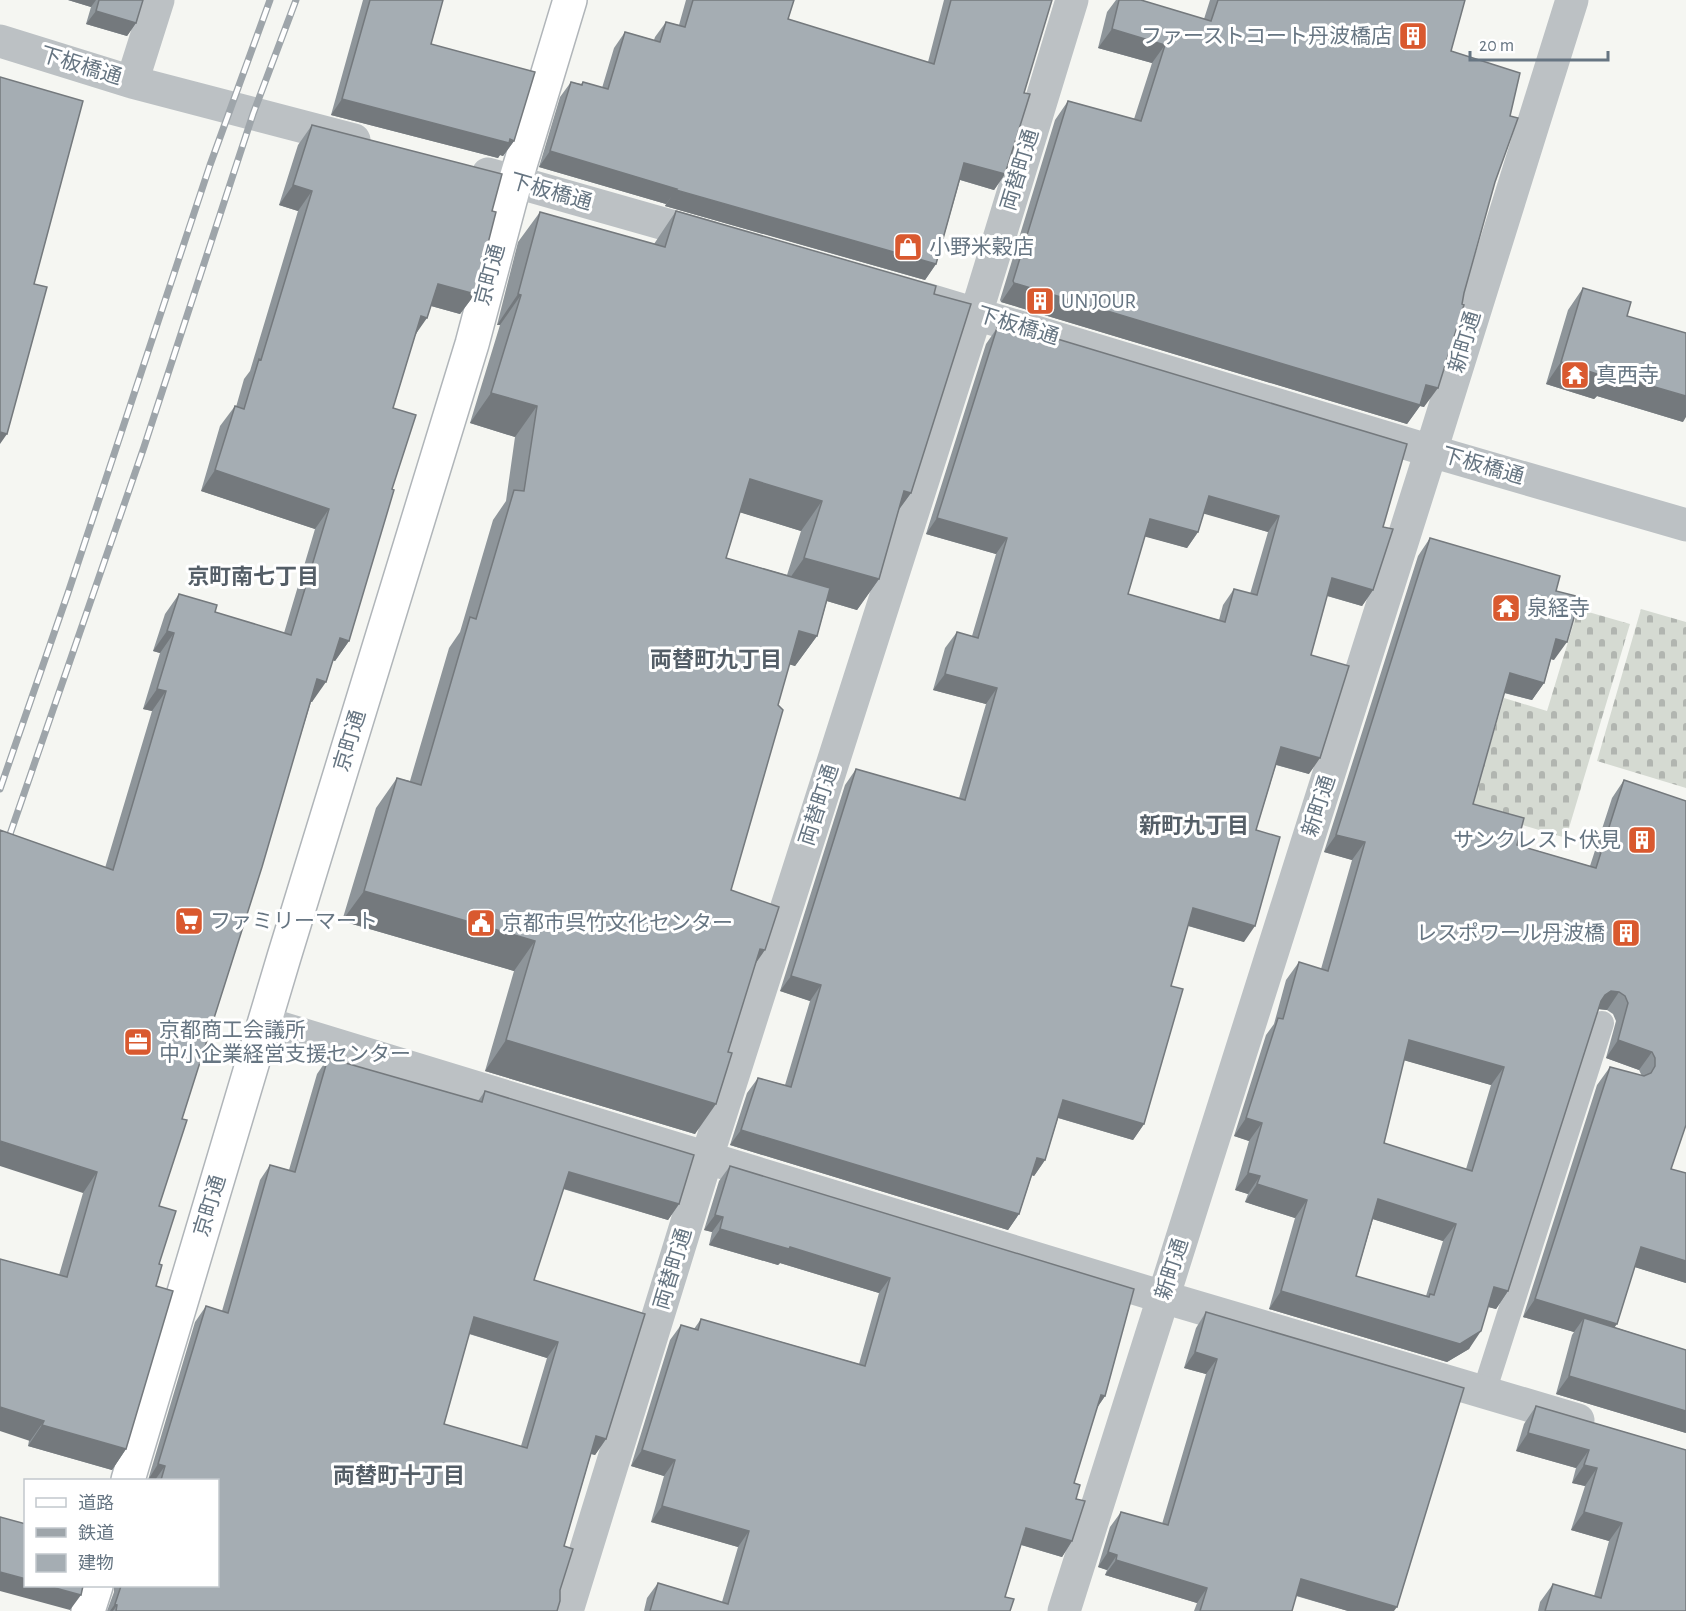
<svg xmlns="http://www.w3.org/2000/svg" width="1686" height="1611" font-family="'Alegreya Sans','Noto Sans JP',sans-serif">
  <style>
    .cemetery { fill: url(#cemetery-stones) }
    .lines { fill: none; stroke-linecap: round; stroke-linejoin: round }
    .primary-casing { stroke: #b0b5b9; stroke-width: 36 }
    .service { stroke: #bcc1c4; stroke-width: 24 }
    .minor { stroke: #bcc1c4; stroke-width: 33 }
    .primary { stroke: #fff; stroke-width: 33 }
    .rail-casing { stroke: #9ea5aa; stroke-width: 7 }
    .rail { stroke: #fff; stroke-width: 4.5; stroke-dasharray: 14; stroke-linecap: butt }
    .wall { fill: #8e959a; fill-rule: evenodd }
    .shaded-wall { fill: #74797d }
    .building { fill: #a5adb3; stroke: #74797d; stroke-width: 1.5; fill-rule: evenodd }
    .labels { text-anchor: middle; dominant-baseline: central; stroke-width: 6; stroke-linejoin: round; paint-order: stroke }
    .poi-label { font-size: 21px; fill: #667582; stroke: #fff; text-anchor: start }
    .street-label { font-size: 21px; fill: #667582; stroke: #fff }
    .neighbourhood-label { font-size: 22px; font-weight: bold; fill: #545e67; stroke: #fff }
  </style>
  <defs>
    <pattern id="cemetery-stones" width="16" height="16" patternUnits="userSpaceOnUse" patternTransform="scale(1.5)"><rect width="16" height="16" fill="#d5dad2"/><path d="M2 7V4a2 2 0 0 1 4 0v3zM10 15v-3a2 2 0 0 1 4 0v3z" fill="#b1b5b0"/></pattern>
  </defs>
  <rect width="100%" height="100%" fill="#f5f6f2"/>
  <!-- cemetery -->
  <path class="cemetery" d="M1578,609L1630,624L1566,838L1456,805L1467,768L1482,772L1504,698L1547,711Z
    M1641,609L1686,622V788L1597,761Z"/>
  <g class="lines">
    <!-- primary casing -->
    <g class="primary-casing">
      <path id="primary" d="M128,1480L284,957L472,344L515,182L570,0
        M88,1611L96,1586"/>
    </g>
    <!-- service -->
    <path class="service" d="M1484,1392L1602,1023"/>
    <!-- minor -->
    <path class="minor" d="M0,41L132,82L354,140
      M132,82L158,0
      M488,174L710,237
      M926,299L1431,451L1686,525
      M265,1023L1163,1297L1578,1420
      M567,1611L707,1157L976,314L1072,0
      M1064,1611L1431,451L1572,0"/>
    <!-- primary -->
    <use href="#primary" class="primary"/>
    <!-- rail casing -->
    <g class="rail-casing">
      <path id="rail" d="M0,789L68,593L210,165L270,0
        M0,863L144,447L253,114L296,0"/>
    </g>
    <!-- rail -->
    <use href="#rail" class="rail"/>
  </g>
  <!-- wall -->
  <path class="wall" d="M68,0H143L136,23L127,36L86,24L91,7Z
    M363,0H443L431,44L514,141L503,156L500,155L498,158L331,115Z
    M686,0H794L788,19L928,62L944,0H1052L1024,93L1005,174L994,190L960,180L936,264L925,280L665,206L666,204L539,167L560,97L571,82L581,84L583,82L602,88L614,48L625,32L654,40L655,37L666,22L679,25Z
    M1116,0H1141L1204,19L1210,0H1465L1451,51L1510,116L1495,182L1424,407L1420,406L1407,424L1001,302L1000,300L1055,120L1068,101L1134,119L1152,63L1098,48L1107,12Z
    M312,125L492,211L475,294L460,314L431,306L415,336L393,408L392,489L349,641L335,661L333,660L312,702H311L182,1119L159,1206V1264L126,1449L112,1470L28,1446L59,1275L83,1193L105,868L152,711L143,709L160,653L153,651L165,614L179,594L215,612L284,633L315,529L201,491L220,426L235,406L236,407L244,379L250,371L298,211L279,205L298,145Z
    M676,211L934,294L911,493L898,511L879,579L857,610L827,601L817,636L795,666L789,664L778,705L731,890L756,963L695,1134L485,1071L514,971L342,921L376,808L397,778L410,781L449,648L460,632L493,520L506,501L515,437L470,423L500,325H497L518,242L540,212L654,244ZM740,512L801,531L787,575L726,558Z
    M1583,288L1627,316L1683,422L1597,396L1594,399L1546,384L1568,310Z
    M997,328L1021,335L1024,329L1383,527L1373,590L1362,606L1327,596L1311,655L1309,774L1276,765L1256,830L1244,942L1188,926L1171,986L1144,1124L1133,1140L1058,1118L1045,1160L1034,1176L1032,1175L1019,1214L1008,1230L730,1145L747,1093L758,1078L785,1085L810,1001L780,991L845,785L856,769L959,798L986,704L933,690L945,648L957,632L972,636L996,554L926,534L986,344ZM1204,513L1268,532L1250,594L1234,589L1223,605L1219,620L1128,594L1145,536L1187,548L1198,532Z
    M1430,538L1556,591L1554,660L1551,659L1544,683L1532,700L1504,693L1473,804L1517,845L1590,866L1612,798L1624,780L1671,1169L1686,1173V1283L1635,1267L1614,1327L1686,1350V1433L1556,1394L1572,1335L1574,1332L1523,1317L1597,1085L1610,1067L1642,1076L1639,1070L1606,1058L1616,1021L1613,1014L1607,1010L1598,1009L1508,1291L1496,1309L1488,1307L1469,1349L1447,1362L1269,1309L1295,1218L1245,1202L1248,1194L1235,1190L1249,1141L1234,1136L1266,1035L1274,1024L1286,980L1299,962L1321,969L1352,860L1324,852L1418,556ZM1404,1060L1491,1085L1466,1169L1384,1143ZM1373,1219L1443,1241L1426,1296L1356,1276Z
    M328,1058L478,1101L485,1091L679,1204L668,1220L563,1189L534,1280L606,1439L595,1455L591,1454L564,1546L557,1611H107L114,1592V1586H218V1480H148L195,1322L206,1306L222,1311L260,1180L270,1165L289,1170L317,1074ZM469,1334L547,1358L521,1446L444,1424Z
    M730,1166L1105,1396L1097,1408L1074,1483L1076,1499L1072,1541L1062,1557L1021,1545L1005,1597L1010,1611H644L647,1598L658,1583L722,1602L738,1547L651,1522L664,1476L631,1466L670,1340L681,1325L694,1329L701,1319L859,1364L879,1293L780,1263L778,1265L709,1245L712,1232L704,1230L719,1181Z
    M1206,1312L1394,1611H1348L1296,1596L1292,1611H1194L1197,1603L1105,1575L1107,1570L1098,1567L1110,1527L1121,1512L1162,1524L1206,1374L1184,1368L1196,1328Z
    M1536,1406L1686,1450V1611H1538L1540,1602L1553,1584L1594,1596L1609,1541L1571,1530L1585,1486L1572,1483L1576,1468L1516,1451L1524,1424Z"/>
  <!-- shaded-wall -->
  <path class="shaded-wall" d="M68,0H96L91,7Z
    M96,11L136,23L127,36L86,24Z
    M1112,29L1165,45L1152,63L1098,48Z
    M342,99L514,141L503,156L500,155L498,158L331,115Z
    M550,151L677,189L666,204L539,167Z
    M964,163L1005,174L994,190L954,178Z
    M293,185L312,191L298,211L279,205Z
    M676,190L936,264L925,280L665,206Z
    M1014,283L1426,385L1438,388L1424,407L1420,406L1407,424L1001,302Z
    M438,284L475,294L460,314L424,304Z
    M518,294L521,295L500,325H497Z
    M421,316L427,318L413,338Z
    M1561,362L1610,374L1686,396V417L1683,422L1597,396L1594,399L1546,384Z
    M491,393L537,406L515,437L470,423Z
    M0,432L7,434L0,444Z
    M215,470L329,509L315,529L201,491Z
    M750,479L822,501L801,531L729,509Z
    M904,491L911,493L889,523Z
    M1209,496L1279,516L1268,532L1198,512Z
    M937,518L1007,538L996,554L926,534Z
    M1150,519L1198,532L1187,548L1139,535Z
    M804,558L879,579L857,610L783,588Z
    M1332,578L1373,590L1362,606L1321,594Z
    M167,631L174,633L160,653L153,651Z
    M799,631L817,636L795,666L778,661Z
    M340,638L349,641L335,661L326,658Z
    M1556,639L1567,642L1554,660L1544,657Z
    M1510,673L1544,683L1532,700L1498,691Z
    M945,674L997,688L986,704L933,690Z
    M317,679L326,682L312,702L303,700Z
    M157,689L166,691L152,711L143,709Z
    M1281,747L1320,758L1309,774L1270,763Z
    M1336,835L1365,842L1352,860L1324,852Z
    M364,891L535,941L514,971L342,921Z
    M1193,908L1255,926L1244,942L1182,924Z
    M760,949L765,950L744,980Z
    M791,976L821,985L810,1001L780,991Z
    M1611,991L1619,992L1607,1010L1598,1009L1592,1013L1605,995Z
    M506,1040L716,1104L695,1134L485,1071Z
    M1409,1040L1504,1067L1491,1085L1396,1058Z
    M1618,1040L1652,1052L1639,1070L1606,1058Z
    M1063,1100L1144,1124L1133,1140L1052,1116Z
    M1246,1118L1262,1123L1249,1141L1234,1136Z
    M741,1130L1019,1214L1008,1230L730,1145Z
    M0,1141L97,1172L83,1193L0,1166Z
    M1037,1158L1045,1160L1034,1176L1026,1173Z
    M569,1172L679,1204L668,1220L558,1187Z
    M1248,1173L1260,1176L1248,1194L1235,1190Z
    M1257,1184L1307,1200L1295,1218L1245,1202Z
    M1378,1199L1456,1224L1443,1241L1366,1217Z
    M715,1215L723,1217L712,1232L704,1230Z
    M720,1229L790,1247L890,1278L879,1293L780,1263L778,1265L709,1245Z
    M1641,1247L1686,1261V1283L1628,1265Z
    M1494,1287L1508,1291L1496,1309L1481,1305Z
    M1281,1291L1481,1331L1469,1349L1447,1362L1269,1309Z
    M1535,1299L1617,1324L1604,1342L1584,1318L1574,1332L1523,1317Z
    M474,1317L558,1342L547,1358L464,1332Z
    M1195,1352L1217,1359L1206,1374L1184,1368Z
    M1569,1376L1686,1411V1433L1556,1394Z
    M1101,1395L1105,1396L1094,1412Z
    M0,1407L44,1421L30,1441L0,1431Z
    M42,1425L126,1449L112,1470L28,1446Z
    M1528,1433L1589,1450L1576,1468L1516,1451Z
    M596,1436L606,1439L595,1455L585,1452Z
    M642,1450L675,1460L664,1476L631,1466Z
    M158,1464L165,1466L155,1480H148Z
    M1584,1465L1597,1468L1585,1486L1572,1483Z
    M662,1506L749,1531L738,1547L651,1522Z
    M1584,1512L1622,1523L1609,1541L1571,1530Z
    M1026,1528L1072,1541L1062,1557L1015,1543Z
    M1108,1552L1117,1555L1107,1570L1098,1567Z
    M1116,1560L1207,1588L1197,1603L1105,1575Z
    M0,1572L26,1579V1586H48L81,1595L70,1610L0,1591Z
    M1301,1579L1397,1607L1394,1611H1348L1291,1594Z
    M115,1604L117,1605L113,1611H110Z"/>
  <!-- building -->
  <path class="building" d="M99,0H143L136,23L96,11Z
    M370,0H443L431,44L535,72L514,141L510,139L509,143L342,99Z
    M693,0H794L788,19L934,64L951,0H1052L1024,93L1030,94L1005,174L964,163L936,264L676,190L677,189L550,151L571,82L582,85L583,82L608,89L625,32L660,42L666,22L685,27Z
    M1119,0H1141L1211,21L1218,0H1465L1451,51L1520,73L1510,116L1518,118L1495,182L1464,293L1462,304L1464,305L1438,388L1426,385L1420,405L1014,283L1013,281L1068,101L1141,121L1165,45L1112,29Z
    M0,77L83,101L34,284L47,287L7,434L0,432Z
    M312,125L502,174L492,211L496,212L475,294L438,284L427,318L421,316L393,408L416,415L392,489L394,490L349,641L340,638L326,682L317,679L262,867L182,1119L187,1120L159,1206L176,1211L159,1264L162,1265L156,1286L173,1291L126,1449L42,1425L44,1421L0,1407V1259L67,1277L97,1172L0,1141V830L113,870L166,691L157,689L174,633L167,631L179,594L217,605L215,612L291,635L329,509L215,470L235,406L244,409L259,359L261,360L312,191L293,185Z
    M676,211L936,286L934,294L971,304L911,493L904,491L879,579L804,558L822,501L750,479L726,558L830,588L817,636L799,631L778,705L783,710L731,890L779,907L765,950L760,949L728,1052L732,1053L716,1104L506,1040L535,941L364,891L397,778L421,785L470,617L476,619L514,490L524,491L537,406L491,393L521,295L518,294L540,212L665,247Z
    M1583,288L1631,302L1627,316L1686,333V396L1610,374L1609,378L1561,362Z
    M997,328L1027,336L1024,329L1407,444L1383,527L1393,529L1373,590L1332,578L1311,655L1349,666L1320,758L1281,747L1256,830L1280,837L1255,926L1193,908L1171,986L1183,989L1144,1124L1063,1100L1045,1160L1037,1158L1019,1214L741,1130L758,1078L791,1087L821,985L791,976L856,769L965,800L997,688L945,674L957,632L978,638L1007,538L937,518ZM1209,496L1279,516L1257,595L1234,589L1225,622L1128,594L1150,519L1198,532Z
    M1430,538L1560,576L1556,591L1580,597L1567,642L1556,639L1544,683L1510,673L1473,804L1524,818L1517,845L1596,868L1624,780L1686,801V1125L1671,1169L1686,1173V1261L1641,1247L1617,1324L1535,1299L1610,1067L1644,1076L1651,1073L1655,1066V1058L1652,1052L1618,1040L1628,1003L1625,996L1619,992L1611,991L1605,995L1601,1001L1508,1291L1494,1287L1481,1331L1460,1344L1281,1291L1307,1200L1257,1184L1260,1176L1248,1173L1262,1123L1246,1118L1278,1018L1283,1019L1299,962L1328,971L1365,842L1336,835ZM1409,1040L1504,1067L1472,1171L1384,1143ZM1378,1199L1456,1224L1434,1295L1430,1294L1429,1297L1356,1276Z
    M328,1058L482,1102L485,1091L694,1155L679,1204L569,1172L534,1280L645,1314L606,1439L596,1436L564,1546L573,1549L560,1590V1601L557,1611H116L117,1605L115,1604L121,1586H218V1480H161L165,1466L158,1464L206,1306L228,1313L270,1165L295,1172ZM474,1317L558,1342L527,1448L444,1424Z
    M730,1166L1134,1289L1105,1396L1101,1395L1074,1483L1080,1485L1076,1499L1085,1501L1072,1541L1026,1528L1005,1597L1014,1599L1010,1611H650L658,1583L728,1604L749,1531L662,1506L675,1460L642,1450L681,1325L698,1330L701,1319L865,1366L890,1278L790,1247L789,1249L720,1229L723,1217L715,1215Z
    M1206,1312L1464,1388L1397,1607L1301,1579L1292,1611H1200L1207,1588L1116,1560L1117,1555L1108,1552L1121,1512L1168,1525L1217,1359L1195,1352Z
    M1584,1318L1686,1350V1411L1569,1376Z
    M1536,1406L1686,1450V1611H1545L1553,1584L1601,1598L1622,1523L1584,1512L1597,1468L1584,1465L1589,1450L1528,1433Z
    M0,1517L26,1524V1579L0,1572Z
    M48,1586H83L81,1595Z"/>
  <!-- icons -->
  <defs>
    <g id="building-square" transform="scale(1.5)"><rect x="-9" y="-9" width="18" height="18" rx="4" fill="#d9592f" stroke="#fff"/><path d="M-4-6H4V6H1V3H-1V6H-4ZM-2.5-4.3h1.7v1.8h-1.7ZM.8-4.3h1.7v1.8H.8ZM-2.5-1h1.7V.8h-1.7ZM.8-1h1.7V.8H.8Z" fill="#fff"/></g>
    <g id="shop-square" transform="scale(1.5)"><rect x="-9" y="-9" width="18" height="18" rx="4" fill="#d9592f" stroke="#fff"/><path d="M-5-2.5h2.3a2.7 3.5 0 0 1 5.4 0H5L5.5 6h-11ZM-1.5-2.5h3a1.5 2.3 0 0 0-3 0Z" fill="#fff"/></g>
    <g id="temple-square" transform="scale(1.5)"><rect x="-9" y="-9" width="18" height="18" rx="4" fill="#d9592f" stroke="#fff"/><path d="M0-6L5-2H3V0L6.5 2.5H4V6H1.5V3h-3V6H-4V2.5H-6.5L-3 0V-2H-5Z" fill="#fff"/></g>
    <g id="supermarket-square" transform="scale(1.5)"><rect x="-9" y="-9" width="18" height="18" rx="4" fill="#d9592f" stroke="#fff"/><path d="M-6-5.5h2.5l.6 2H6L4.5 2H-2.5L-4.4-4H-6ZM-1.5 3.2a1.3 1.3 0 1 0 .1 0ZM3 3.2a1.3 1.3 0 1 0 .1 0Z" fill="#fff"/></g>
    <g id="civic-square" transform="scale(1.5)"><rect x="-9" y="-9" width="18" height="18" rx="4" fill="#d9592f" stroke="#fff"/><path d="M-.6-6.5H3V-4.5H.6V-3L4-1V1h2V6H-6V1h2V-1L-.6-3ZM-1.2 2.5V6h2.4V2.5Z" fill="#fff"/></g>
    <g id="office-square" transform="scale(1.5)"><rect x="-9" y="-9" width="18" height="18" rx="4" fill="#d9592f" stroke="#fff"/><path d="M-6-3h4V-5.5h4V-3h4V5H-6ZM-1-4.5V-3h2v-1.5ZM-6 0V1H6V0Z" fill="#fff"/></g>
  </defs>
  <g fill-rule="evenodd">
    <use href="#building-square" x="1413" y="36"/>
    <use href="#shop-square" x="908" y="247"/>
    <use href="#building-square" x="1040" y="301"/>
    <use href="#temple-square" x="1575" y="375"/>
    <use href="#temple-square" x="1506" y="608"/>
    <use href="#building-square" x="1642" y="840"/>
    <use href="#supermarket-square" x="189" y="921"/>
    <use href="#civic-square" x="481" y="923"/>
    <use href="#building-square" x="1626" y="933"/>
    <use href="#office-square" x="138" y="1042"/>
  </g>
  <g class="labels">
    <!-- poi labels -->
    <g class="poi-label">
      <text x="1392" y="36" text-anchor="end">ファーストコート丹波橋店</text>
      <text x="929" y="247">小野米穀店</text>
      <text x="1061" y="301">UN JOUR</text>
      <text x="1596" y="375">真西寺</text>
      <text x="1527" y="608">泉経寺</text>
      <text x="1621" y="840" text-anchor="end">サンクレスト伏見</text>
      <text x="210" y="921">ファミリーマート</text>
      <text x="502" y="923">京都市呉竹文化センター</text>
      <text x="1605" y="933" text-anchor="end">レスポワール丹波橋</text>
      <text x="159" y="1030">京都商工会議所<tspan x="159" dy="24">中小企業経営支援センター</tspan></text>
    </g>
    <!-- street labels -->
    <g class="street-label">
      <text transform="translate(81 66) rotate(17)">下板橋通</text>
      <text transform="translate(1020 170) rotate(-73)">両替町通</text>
      <text transform="translate(551 192) rotate(16)">下板橋通</text>
      <text transform="translate(490 275) rotate(-75)">京町通</text>
      <text transform="translate(1018 326) rotate(17)">下板橋通</text>
      <text transform="translate(1465 342) rotate(-73)">新町通</text>
      <text transform="translate(1483 466) rotate(16)">下板橋通</text>
      <text transform="translate(350 741) rotate(-73)">京町通</text>
      <text transform="translate(819 805) rotate(-72)">両替町通</text>
      <text transform="translate(1319 806) rotate(-72)">新町通</text>
      <text transform="translate(210 1206) rotate(-73)">京町通</text>
      <text transform="translate(673 1269) rotate(-73)">両替町通</text>
      <text transform="translate(1172 1269) rotate(-72)">新町通</text>
    </g>
    <!-- neighbourhood labels -->
    <g class="neighbourhood-label">
      <text x="253" y="577">京町南七丁目</text>
      <text x="716" y="660">両替町九丁目</text>
      <text x="1194" y="826">新町九丁目</text>
      <text x="399" y="1476">両替町十丁目</text>
    </g>
  </g>
  <!-- legend -->
  <rect x="24" y="1479" width="195" height="108" fill="#ffffff" stroke="#c2c8cd" stroke-width="1.5"/>
  <rect x="36" y="1498" width="30" height="9" fill="#ffffff" stroke="#c2c8cd" stroke-width="1.5"/>
  <text x="78" y="1509" font-size="18" fill="#667582">道路</text>
  <rect x="36" y="1528" width="30" height="9" fill="#9ea5aa" stroke="#c2c8cd" stroke-width="1.5"/>
  <text x="78" y="1539" font-size="18" fill="#667582">鉄道</text>
  <rect x="36" y="1554" width="30" height="18" fill="#a5adb3" stroke="#c2c8cd" stroke-width="1.5"/>
  <text x="78" y="1569" font-size="18" fill="#667582">建物</text>
  <!-- scale -->
  <path d="M1470 51v9h138v-9" fill="none" stroke="#667582" stroke-width="3"/>
  <text x="1479" y="51" font-size="18" fill="#667582" stroke="#ffffff" stroke-width="4.5" paint-order="stroke">20 m</text>
</svg>
